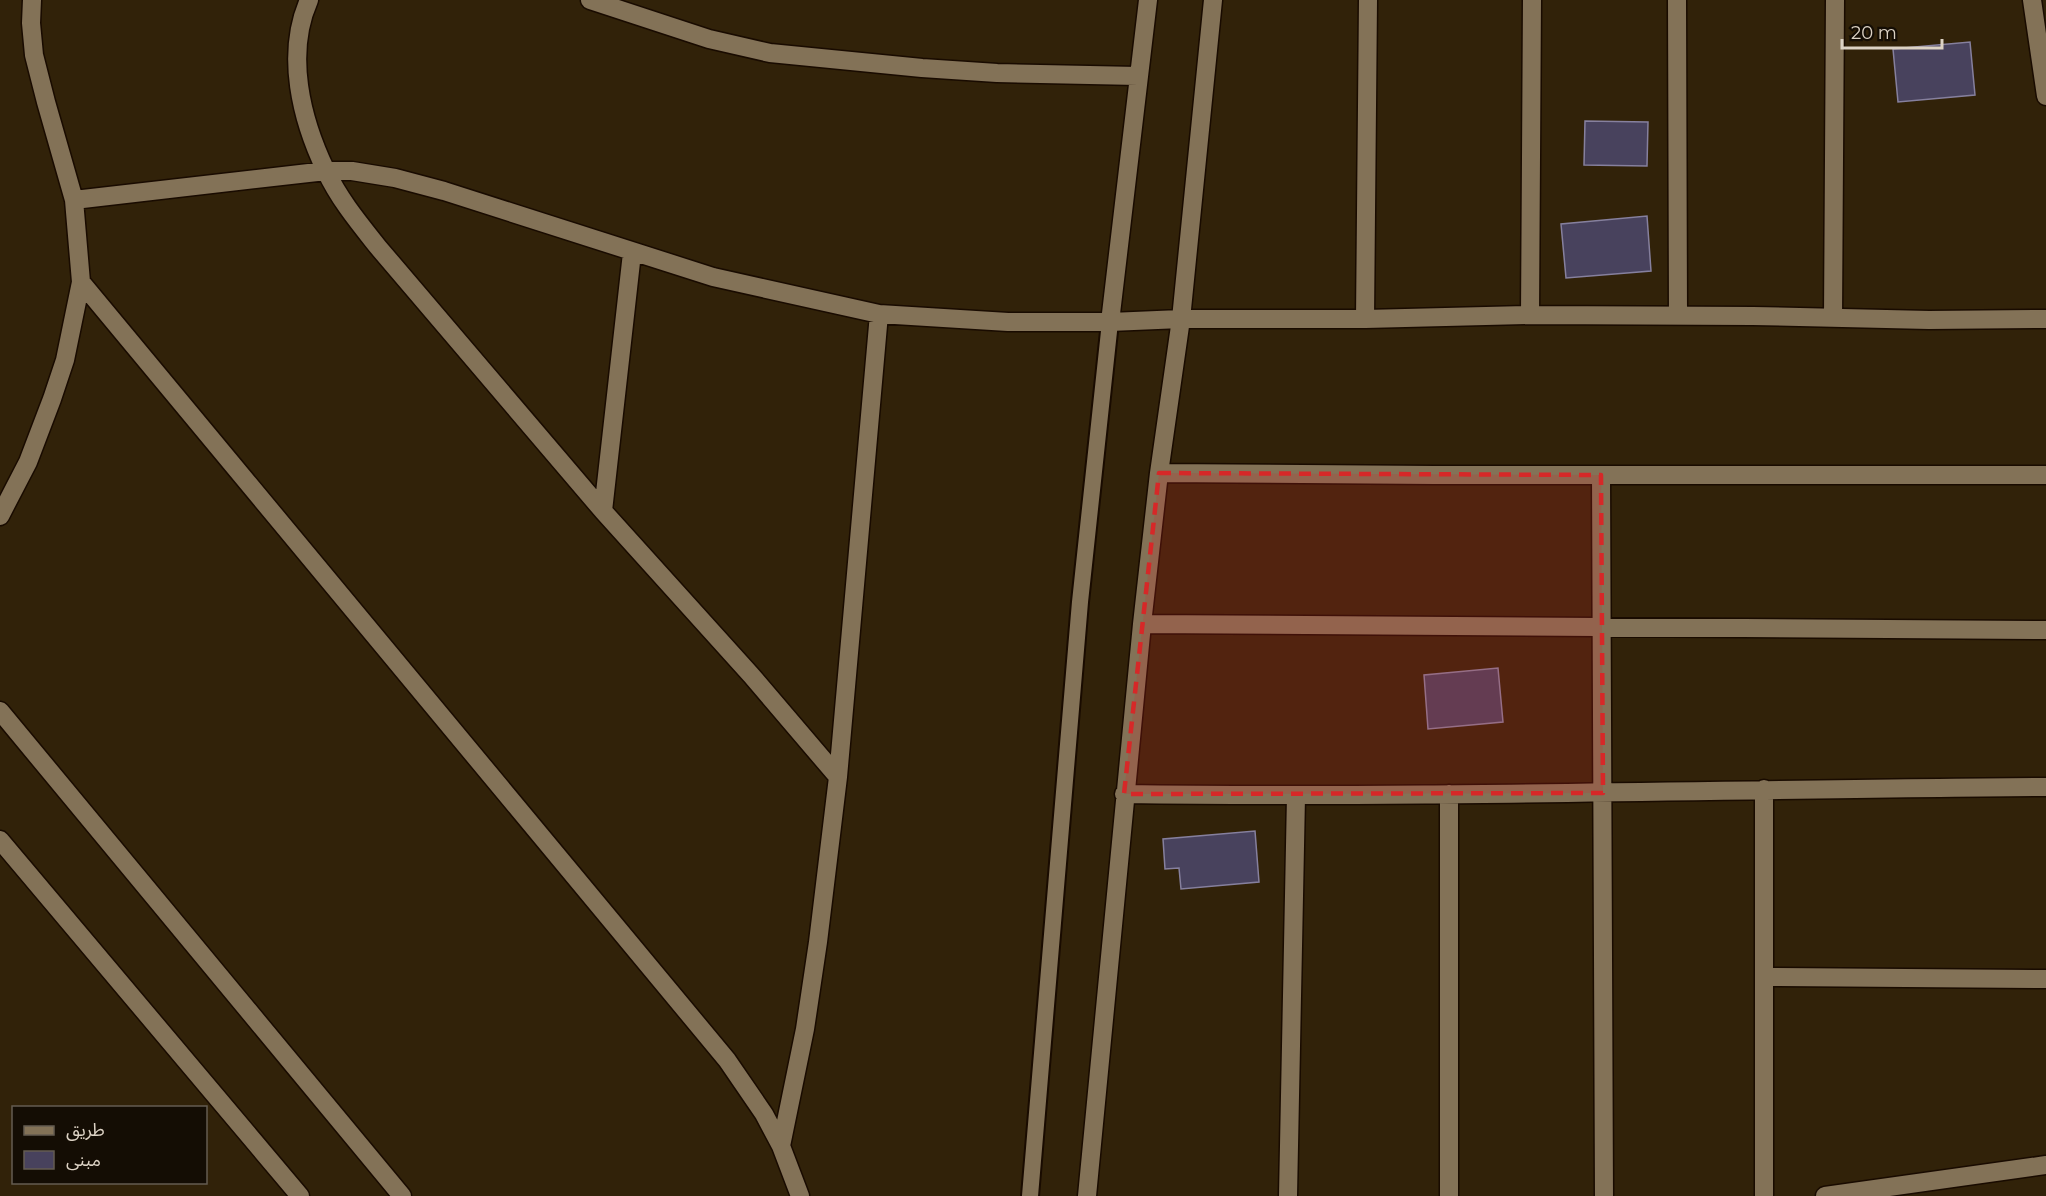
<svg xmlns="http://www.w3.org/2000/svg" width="2046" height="1196" font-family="Montserrat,'Noto Sans Arabic',sans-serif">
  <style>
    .building { fill: #48425d; stroke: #86809e; stroke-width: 1.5 }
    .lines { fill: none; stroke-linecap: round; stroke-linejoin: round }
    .lane-casing { stroke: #190b00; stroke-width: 20 }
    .street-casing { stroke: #190b00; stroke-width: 21 }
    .lane { stroke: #837257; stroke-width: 16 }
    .street { stroke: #837257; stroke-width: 18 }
    .marked { fill: #d62828; fill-opacity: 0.2; stroke: #d62828; stroke-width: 4.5; stroke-dasharray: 12 8; stroke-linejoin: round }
  </style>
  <rect width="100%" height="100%" fill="#312209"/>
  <!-- building -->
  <path class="building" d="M1970,42L1975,95L1898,102L1893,49Z
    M1585,121L1648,122L1647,166L1584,165Z
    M1647,216L1651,271L1566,278L1561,224Z
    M1498,668L1503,722L1428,729L1424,675Z
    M1255,831L1259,882L1181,889L1179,868L1165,869L1163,839Z"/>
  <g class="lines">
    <!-- lane casing -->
    <g class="lane-casing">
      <path id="lane" d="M1030,1196L1080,602L1110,322"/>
    </g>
    <!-- street casing -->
    <g class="street-casing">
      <path id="street" d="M309,0C285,54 301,119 326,171C339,199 359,223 378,247L603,511L751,675L838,777
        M590,0L709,39L770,53L922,68L997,73L1138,76
        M1677,0L1678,316
        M2032,0L2046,96
        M74,200L326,171H352L395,178L444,191L713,277L879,314L1008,322H1110L1181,319H1365L1530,315L1753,316L1929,320L2046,319
        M81,282L727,1060L764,1114L781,1146L800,1196
        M1530,315L1532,0
        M1833,318L1835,0
        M1365,319L1368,0
        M1110,322L1148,0
        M1159,473L1433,475H2046
        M1601,475L1604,1196
        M603,511L632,253
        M0,516L28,462L52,399L65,360L81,282L74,200L46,102L34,55L31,23L32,0
        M1142,624L2046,630
        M0,711L402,1196
        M1124,794C1432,798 1739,789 2046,787
        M1449,794V1196
        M0,840L300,1196
        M1764,977L2046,979
        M781,1146L805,1029L818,942L838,777L879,314
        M1087,1196L1142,624L1159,473L1181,319L1213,0
        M1288,1196L1296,796
        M1764,1196V789
        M1825,1196L2046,1165"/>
    </g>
    <!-- lane -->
    <use href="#lane" class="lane"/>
    <!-- street -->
    <use href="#street" class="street"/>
  </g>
  <!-- marked area -->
  <path class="marked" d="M1159,473L1601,475L1603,793L1124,794Z"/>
  <!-- legend -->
  <rect x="12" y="1106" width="195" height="78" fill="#140d04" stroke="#645c51" stroke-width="1.5"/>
  <rect x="24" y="1126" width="30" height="9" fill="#837257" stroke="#645c51" stroke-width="1.5"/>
  <text x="66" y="1136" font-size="18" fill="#dcd2c4">طريق</text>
  <rect x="24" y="1151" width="30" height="18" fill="#48425d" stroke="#645c51" stroke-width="1.5"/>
  <text x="66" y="1166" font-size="18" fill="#dcd2c4">مبنى</text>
  <!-- scale -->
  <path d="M1842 39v9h100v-9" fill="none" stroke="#dcd2c4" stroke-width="3"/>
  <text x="1851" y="39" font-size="18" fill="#dcd2c4" stroke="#140d04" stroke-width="4.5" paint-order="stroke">20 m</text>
</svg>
